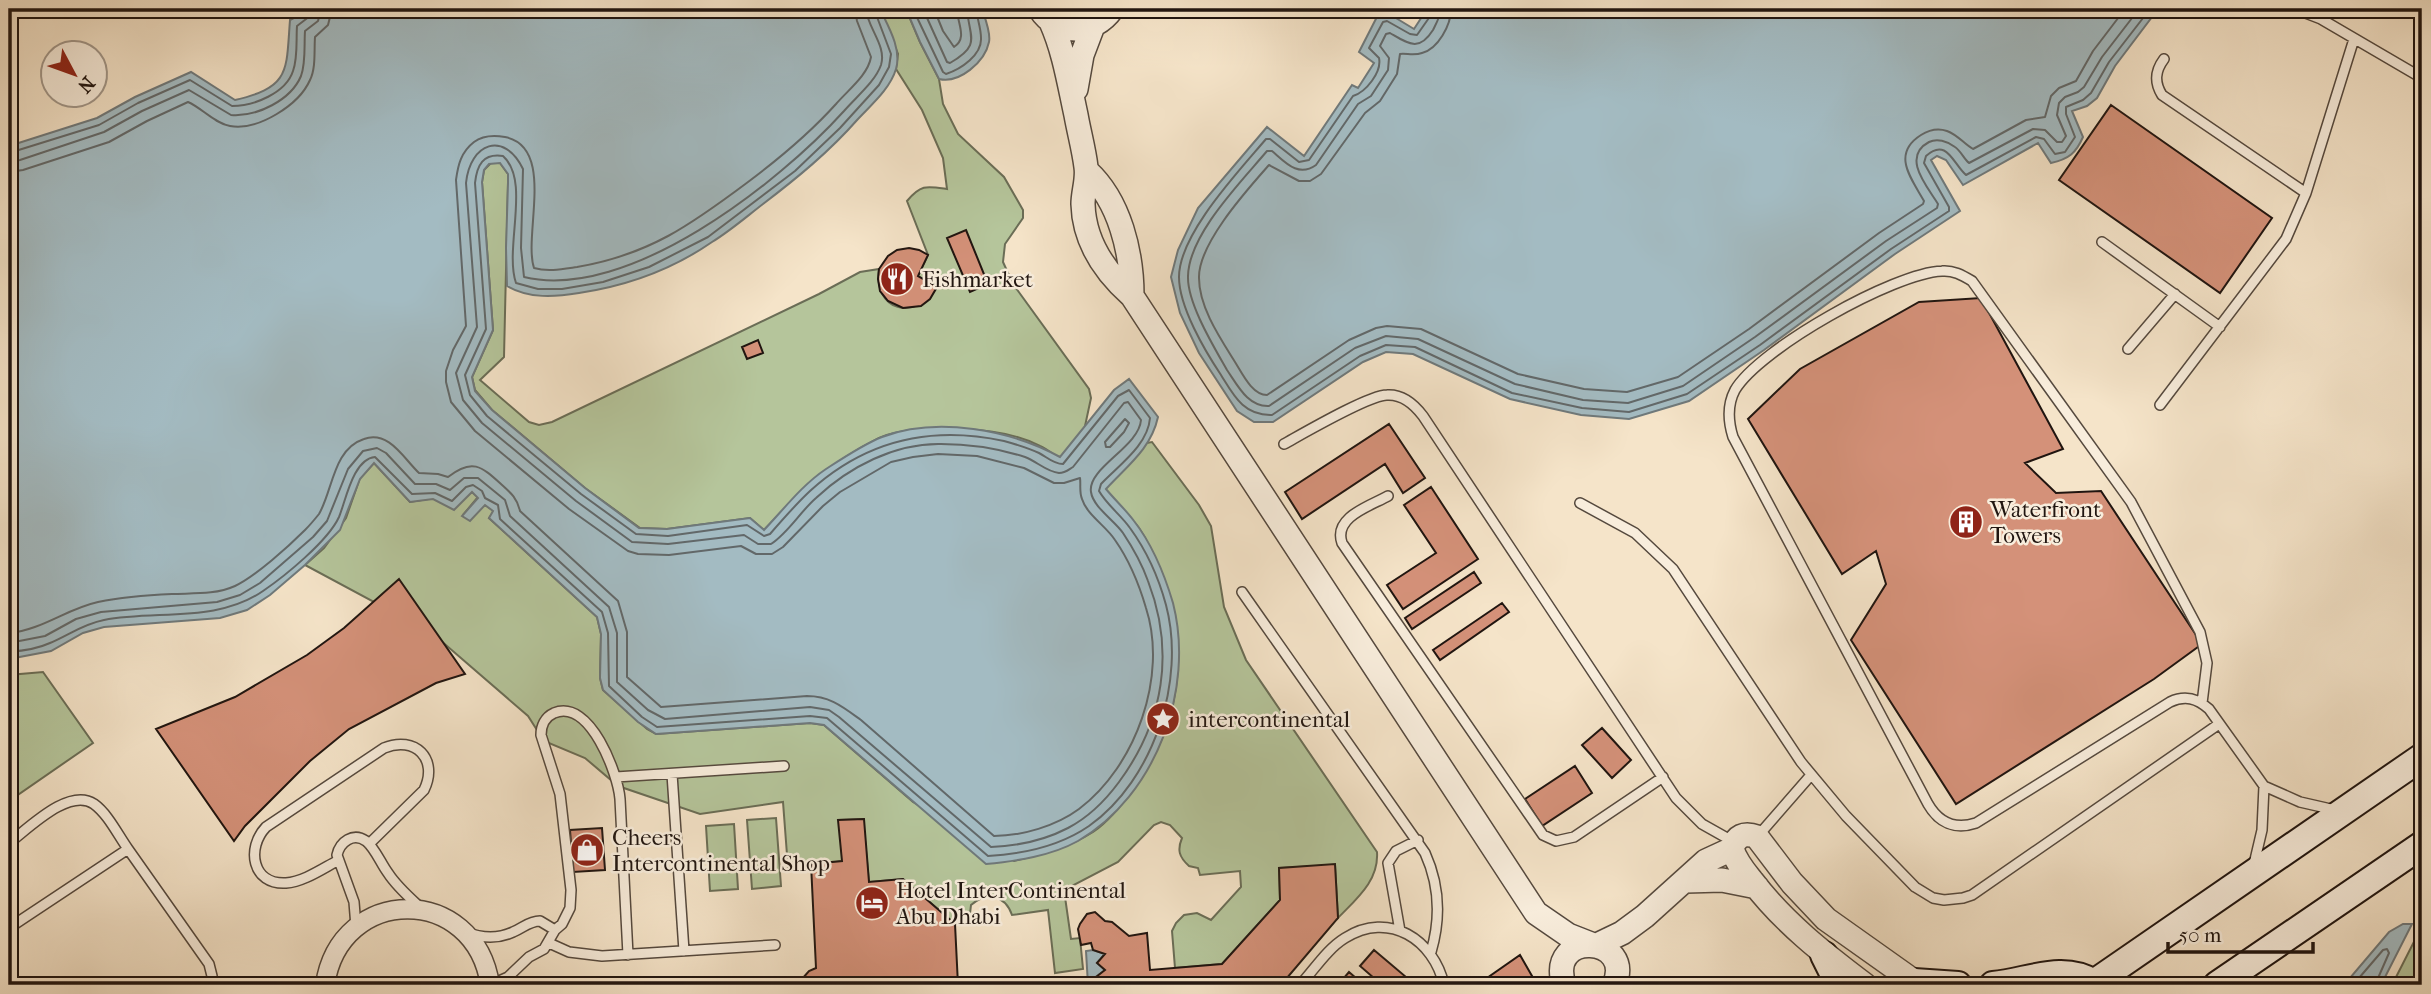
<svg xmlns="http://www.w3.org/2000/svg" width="2431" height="994" font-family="'IM FELL French Canon',serif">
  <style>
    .green { fill: #b5c59b; stroke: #6a6d56; stroke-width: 2 }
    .water { fill: #a3bbc2; stroke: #6f797b; stroke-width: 2 }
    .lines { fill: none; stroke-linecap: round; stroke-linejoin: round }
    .shore { stroke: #626869; stroke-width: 2 }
    .building { fill: #d49179; stroke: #201510; stroke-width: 2 }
    .service-casing { stroke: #55493e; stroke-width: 12 }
    .minor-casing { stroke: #55493e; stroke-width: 21 }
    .tertiary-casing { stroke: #55493e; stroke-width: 26 }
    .secondary-casing { stroke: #201510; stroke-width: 30 }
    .service { stroke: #f8eddc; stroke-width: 9 }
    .minor { stroke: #f8eddc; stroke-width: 18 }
    .tertiary { stroke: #f8eddc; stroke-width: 23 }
    .secondary { stroke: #f8eddc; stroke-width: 26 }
    .labels { text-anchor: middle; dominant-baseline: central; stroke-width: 5; stroke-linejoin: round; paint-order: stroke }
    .poi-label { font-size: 23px; fill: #201510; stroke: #f8eddc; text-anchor: start }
  </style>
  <rect width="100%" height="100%" fill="#f5e4c9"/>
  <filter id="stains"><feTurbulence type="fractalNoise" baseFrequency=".00286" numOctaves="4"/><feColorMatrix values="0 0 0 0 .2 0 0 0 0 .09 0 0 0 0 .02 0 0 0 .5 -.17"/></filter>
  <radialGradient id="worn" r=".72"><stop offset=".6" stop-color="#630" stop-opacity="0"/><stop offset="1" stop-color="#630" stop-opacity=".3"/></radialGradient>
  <!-- green -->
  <path class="green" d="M880,9H906L920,42L939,79L943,104L958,134L1004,177L1023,210V218L1005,244L1003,262L1013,284L1089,389L1091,398L1085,426L1136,445L1152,442L1199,505L1211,526L1224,607L1246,660L1377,852C1379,881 1356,899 1338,918L1335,865L1279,868L1280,900L1222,964L1175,968L1172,931L1176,923L1184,915L1197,913L1211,920L1241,887L1240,871L1200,875L1198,868L1189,866C1179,857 1177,850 1182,838L1170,825L1161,822L1154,825L1118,862L1064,890L1071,939L1080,938L1083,969L1055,973L1048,910L1012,915C1005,895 987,891 971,905L969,922L955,924L903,879L869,882L863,819L839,820L844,861L788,868L783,802L700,814L618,786L585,758L544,741L528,716L432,633L305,565L324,548L346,518L360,478L374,463L410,502L472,492L478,497L463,515L485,505L494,511L489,518L597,617L601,634L600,678L603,690L647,729L656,734L810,723L824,725L913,802L1014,861C1042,854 1068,848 1093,832C1109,821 1121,805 1133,790C1184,720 1192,638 1156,560C1150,548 1144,533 1135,523C1122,507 1102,495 1086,482C1072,471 1057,454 1040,446C1017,434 989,430 963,429C937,428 904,427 879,438C829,463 802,490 764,530L750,518L667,529L640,528L585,488L492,410L475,390L472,377L493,330L482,182L484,170L492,162L500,163L508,174V183L504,357L480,380L529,422L539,425L552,422L819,294L860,272L879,269C873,310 915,323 937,287L918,276L928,255L907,201C921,184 927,186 947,189L943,158L922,110L896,69L898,54Z
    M43,672L93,743L9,801V675Z
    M776,818L781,886L752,889L747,820Z
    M734,824L738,889L710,891L706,826Z
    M2422,926V985H2392Z"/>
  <!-- water -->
  <path class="water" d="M311,9H880C888,26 902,49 896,69C890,89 871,105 858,119C829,152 797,178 763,204C746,217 730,231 712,242C673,269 626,286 579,293C555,297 529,299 507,286L506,248L508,183V174L500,163L489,164L484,170L482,182L493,330L472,377L475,391L492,410L585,488L639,528L667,529L750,518L764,530C784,509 802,485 826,469C843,458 864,444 882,437C937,416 1011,430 1060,457L1114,390L1129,379L1158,417C1151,449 1127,466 1106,489C1115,500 1126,510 1134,521C1152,544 1165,576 1173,603C1195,689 1156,796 1078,841C1051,856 1017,861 986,864L824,725L810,723L656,734L638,722L603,690L600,678L601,634L597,617L489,518L493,511L485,505L470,521L462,516L478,498L472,492L454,510L433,499L410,502L374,463L360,479L340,530L305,565L270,595L247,610L220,618L104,627L83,633L51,651L9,659V146L97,118L135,97L191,72L235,100C291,87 286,71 290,20Z
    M906,9H982C985,18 991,33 989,42C985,62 959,84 939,79L920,42Z
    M1381,9L1414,29L1427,9H2158L2115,66L2097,98L2087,106L2072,111L2083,137C2076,153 2069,159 2051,163L2038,143L1963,185L1946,160L1937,156L1931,160L1960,211L1895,254L1764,350L1689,401L1629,419L1581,415L1510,399L1413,354L1386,352L1363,362L1273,422H1254L1237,411L1199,353L1180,313L1171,277L1178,250L1198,208L1267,127L1304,156L1352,85L1358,88L1374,63L1359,52Z
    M2403,924H2412L2381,985H2344L2389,932Z
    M1093,950L1105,954L1097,963L1105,970L1097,976L1106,982L1101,985H1088L1086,951Z"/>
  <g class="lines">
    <!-- shore -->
    <path class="shore" d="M913,9L943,72L946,74C961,69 982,55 981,38C981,28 977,18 976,9
      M923,9L947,62L950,63C982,45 969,37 967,9
      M934,9L943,31L954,47C968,38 957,23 957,9
      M1432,9L1431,15L1417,35L1410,34L1387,21L1383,22L1369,48L1379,58C1382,72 1366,92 1353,96L1309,160L1299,162L1270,139H1266C1239,171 1179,234 1179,277C1179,307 1205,351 1221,375C1234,396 1244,416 1272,415L1360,356L1386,345L1415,347L1512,393L1582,408L1629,412L1687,394L1760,345L1891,249L1949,211V207L1924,163L1926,156C1947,137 1953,164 1966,175L2036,137L2044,139L2055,154L2065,152L2075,137L2066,114V107L2083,100L2091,93L2109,62L2150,9
      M1441,9C1440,17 1437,22 1433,30C1419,52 1409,44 1390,33L1386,34L1380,46L1389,58L1388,70L1371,96L1358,104L1316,165C1298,178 1285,162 1272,151H1267C1241,182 1189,234 1188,276C1187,303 1214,347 1227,370C1238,386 1248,407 1269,406L1355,348L1386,336L1418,339L1515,384L1583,400L1628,403L1683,386L1755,337L1886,241L1937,208L1938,204C1927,186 1901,157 1929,142C1937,138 1947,141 1955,147C1961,151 1964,159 1969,163L2033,129L2045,130L2057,142H2062L2066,136L2057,115L2059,103L2065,97L2078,92L2084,87L2102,57L2139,9
      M1451,9C1451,25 1438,49 1422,53C1414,56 1406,53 1400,54L1397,74L1380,101L1365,113L1321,174L1310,181H1299L1269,165C1247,190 1198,244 1199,278C1199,307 1220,338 1235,362C1242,373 1252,395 1267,395L1349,340L1376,328L1387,326L1421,329L1518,374L1584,389L1627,392L1678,377L1749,329L1879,233L1923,204L1924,201C1911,178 1891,154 1921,135C1929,130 1938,128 1947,131C1958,135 1964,144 1973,149L2026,120L2045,117L2051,96L2059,88L2076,81L2093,51L2125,9
      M9,153L99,125L138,103L190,80L232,106C254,106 286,93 293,71C298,58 296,39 297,26L310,16L312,9
      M9,162L20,160L104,132L142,111L189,90L231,115C257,117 291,100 301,76C306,63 304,44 305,31L318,21L321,9
      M9,172L23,170L109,142L147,121L188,102C202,108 214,123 230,126C258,131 299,105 310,80C316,68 314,51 315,37L328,25L332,9
      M1125,419L1129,423L1124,432L1110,447H1106L1105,442Z
      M9,633C42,630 66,609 98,602C122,597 148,595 172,594C193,593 215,595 235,586C256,576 289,546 305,530C310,525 315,519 319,514C333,490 333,449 364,439C389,430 404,459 419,473L438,474L448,477C472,458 481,466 501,484C511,493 517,498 520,511L618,601L627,632V677L661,707L807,696C830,696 843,707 861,720L994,836C1022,836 1056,826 1079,809C1136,766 1168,676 1146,608C1139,584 1129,560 1115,540C1106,526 1087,515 1082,499C1079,492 1081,484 1080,478L1064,483H1054L1024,468L977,456L938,454L913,457L891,462L840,492L823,506L783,547L772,554H756L741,546L669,555L638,554L628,551L569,509L475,431L451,402L446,382V371L453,350L466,326L456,180C458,165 461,152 474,142C482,136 494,135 505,137C556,147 523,235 534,268C548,272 563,269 577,267C649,255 692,224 748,182C780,158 809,134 836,104C848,90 868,75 871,57L857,21L855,9
      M9,643L45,636L76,619L101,612L217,602L240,595L260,583L313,537L327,521L348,469L363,451L377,448L386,453L415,484H436L450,490L464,478H478L505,500L510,516L609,607L617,633V682L648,710L665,719L810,707L829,710L839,717L991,847C1017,846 1045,840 1068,828C1089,817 1105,801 1119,782C1164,721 1175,651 1148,581C1142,564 1133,548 1123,533C1115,521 1093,507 1091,492C1087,468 1139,447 1141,420L1128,402L1124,403L1073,467C1068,470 1065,473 1059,473C1047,472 1036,461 1025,457C997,448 970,444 941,444C895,443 849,467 816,498C800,512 788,533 771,544H758L744,535L668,544L632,542L576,501L482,423L463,400L456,373L477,327L466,183C470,143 504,130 523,169L521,248L524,277C628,302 779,183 844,111C856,97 875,82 881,65C887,46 867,27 866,9
      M9,652C22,651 37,649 50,643C69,635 83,624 104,620C157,610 217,623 263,591C285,576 328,541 339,517C346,500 353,459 375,457L412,494L435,493L452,501L466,487L473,485L482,491L485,498L498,505L500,519L602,612L608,633L609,686L642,717L657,727L810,716L827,718L988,856C1023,854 1060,846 1089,826C1154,780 1186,680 1166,605C1159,579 1146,550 1130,528C1121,515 1107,505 1099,491L1101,484C1119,465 1148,445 1150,418L1129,390L1118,396L1063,464C1053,464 1047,457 1039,453C1028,448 1015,444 1004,441C930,425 866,440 810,491C796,504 783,519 770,534L764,536L747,525L668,536L636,534L581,494L487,416L470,395L465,375L486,329L475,183C477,165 483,153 503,156C531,181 504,248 516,283L538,289H562L603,282L649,267L708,237L795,171L840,128L879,85L889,67L891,54L874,9
      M2353,985L2383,950L2387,949L2389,953L2375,985"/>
  </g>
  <!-- building -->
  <path class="building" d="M2111,105L2272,218L2220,293L2059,180Z
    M966,230L988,284L970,292L947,238Z
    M909,248L919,250L928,255L918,276L937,287L930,299L921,306L903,308L888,301L880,291L878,279L879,269L888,256L897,250Z
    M1981,298L2063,449L2025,463L2056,493L2101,491L2202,644L2154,679L1956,804L1851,640L1886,584L1876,551L1842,574L1748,419L1800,369L1919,302Z
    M758,340L763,353L747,359L742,347Z
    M1389,424L1425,478L1403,493L1385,464L1302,519L1285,492Z
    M1431,487L1478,559L1403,609L1387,585L1436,553L1404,505Z
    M1474,572L1481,583L1412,629L1405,618Z
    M399,579L465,674L436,683L349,729L310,761L245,826L234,841L156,729L235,697L307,655L344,628Z
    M1502,603L1509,612L1440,660L1433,650Z
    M1602,728L1631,760L1612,778L1582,745Z
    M1575,766L1592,793L1542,826L1525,799Z
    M864,819L869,882L903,879L955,924L958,985H768L802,979L809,971L816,968L811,864L842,861L838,820Z
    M602,828L605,870L573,872L570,830Z
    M1335,864L1338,918L1281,985H1101L1106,982L1096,977L1105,970L1097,963L1105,954L1093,950L1091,943L1081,945L1078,929L1080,924L1087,914L1095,912L1105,921L1112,922L1129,936L1147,933L1150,970L1222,964L1280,900L1279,868Z
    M1374,950L1406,977L1399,985H1382L1360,966Z
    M1520,955L1536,983L1533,985H1477Z
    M1349,972L1364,985H1338Z"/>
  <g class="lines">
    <!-- service casing -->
    <g class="service-casing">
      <path id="service" d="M2295,9L2321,19L2422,78
        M2321,19L2327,9
        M2164,59C2155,71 2154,82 2162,95L2306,193
        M2102,242L2220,327
        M2128,349L2175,294
        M2160,405L2286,239L2306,193L2354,39
        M1284,444C1304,433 1369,395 1387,395C1403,394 1414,404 1423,416L1676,798L1702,824L1734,842
        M1388,496C1370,506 1333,517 1342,543L1543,835L1556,841L1574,837L1663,777
        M1580,503L1635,533L1673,569L1801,762L1846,816L1915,887L1933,898L1944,900L1963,898L1972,895L2219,724
        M1242,592L1425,853C1440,886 1441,918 1431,952
        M2202,703L2207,663L2200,632L2131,502L1972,281C1962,275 1953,270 1942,271C1894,273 1759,349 1735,390C1727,405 1728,421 1733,437L1928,804C1939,823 1955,830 1976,823L2170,702C2185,695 2197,698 2209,709L2264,786L2300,802L2335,810
        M672,774L684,951
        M616,777L784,766
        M1757,837L1811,775
        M9,843C29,828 69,787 94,804C108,814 118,835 128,849
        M337,861C322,869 303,882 286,883C252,885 246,848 266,827L384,748C415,735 439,759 424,790L369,844
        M2254,864L2262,830L2264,786
        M356,927L354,902L337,855C340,842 353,832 366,841C375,848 381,864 388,873C397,887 410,898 422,909
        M9,928L128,849L209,964L212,976L210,985
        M1400,931L1388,863L1396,851L1418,840
        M466,932C481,938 498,939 513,932C523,928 529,921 540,921L555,930
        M549,943L569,952L602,956L775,945
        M490,985L508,977L529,957L544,949L555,930L562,924L570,908L571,890L560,794L541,735C541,726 545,717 554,713C590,698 618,774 620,799L628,955
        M1300,985C1314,970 1327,949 1345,938C1389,910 1434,940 1444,985"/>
    </g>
    <!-- minor casing -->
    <g class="minor-casing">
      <path id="minor" d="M325,985C340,884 475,884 490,985"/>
    </g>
    <!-- tertiary casing -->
    <g class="tertiary-casing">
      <path id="tertiary" d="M1040,9C1057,36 1094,35 1112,9
        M1051,22C1064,51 1069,83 1076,115C1079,132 1084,150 1086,167C1088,179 1083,192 1083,204C1084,241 1105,272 1132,296L1536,913L1568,935L1591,944
        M1076,89L1082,55L1093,26
        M1087,171C1120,201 1132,253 1132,296
        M1686,881L1722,880L1757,887
        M1597,945L1622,933L1645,916L1706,861L1732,849
        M1564,985C1546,929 1636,936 1614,985
        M1865,985C1824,954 1784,923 1752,881C1744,871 1736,862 1732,849C1736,836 1744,832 1757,837L1792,883L1826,919L1919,985"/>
    </g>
    <!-- secondary casing -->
    <g class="secondary-casing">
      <path id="secondary" d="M1824,955L1839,985
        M1914,982L1958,985
        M1993,985C2028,982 2062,963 2094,983
        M2091,985L2422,757
        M2217,985L2422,845"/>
    </g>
    <!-- service -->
    <use href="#service" class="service"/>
    <!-- minor -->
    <use href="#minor" class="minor"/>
    <!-- tertiary -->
    <use href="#tertiary" class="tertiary"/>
    <!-- secondary -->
    <use href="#secondary" class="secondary"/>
  </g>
  <!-- icons -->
  <defs>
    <g id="restaurant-disc" transform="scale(1.75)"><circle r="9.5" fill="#8f2418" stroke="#f8eddc"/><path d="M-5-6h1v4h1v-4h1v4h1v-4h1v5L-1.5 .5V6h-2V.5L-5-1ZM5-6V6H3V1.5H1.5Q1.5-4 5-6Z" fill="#fff"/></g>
    <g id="building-disc" transform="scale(1.75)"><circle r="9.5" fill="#8f2418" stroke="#f8eddc"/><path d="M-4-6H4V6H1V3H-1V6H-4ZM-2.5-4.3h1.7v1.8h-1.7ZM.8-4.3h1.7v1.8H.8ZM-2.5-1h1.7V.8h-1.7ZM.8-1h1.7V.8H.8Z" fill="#fff"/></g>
    <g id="sight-disc" transform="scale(1.75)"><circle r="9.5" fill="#8f2418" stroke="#f8eddc"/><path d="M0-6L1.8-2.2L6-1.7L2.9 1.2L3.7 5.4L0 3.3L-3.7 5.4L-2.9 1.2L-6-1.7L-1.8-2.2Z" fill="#fff"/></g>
    <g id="shop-disc" transform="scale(1.75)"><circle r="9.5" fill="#8f2418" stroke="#f8eddc"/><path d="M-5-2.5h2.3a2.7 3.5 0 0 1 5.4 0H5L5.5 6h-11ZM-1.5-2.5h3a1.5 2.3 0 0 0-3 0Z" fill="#fff"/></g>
    <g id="hotel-disc" transform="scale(1.75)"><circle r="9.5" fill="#8f2418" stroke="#f8eddc"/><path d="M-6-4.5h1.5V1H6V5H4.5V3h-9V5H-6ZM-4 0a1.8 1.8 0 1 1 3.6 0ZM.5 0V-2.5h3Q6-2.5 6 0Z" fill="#fff"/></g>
  </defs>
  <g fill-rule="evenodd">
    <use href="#restaurant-disc" x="897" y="279"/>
    <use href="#building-disc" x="1966" y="522"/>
    <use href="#sight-disc" x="1163" y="719"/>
    <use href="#shop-disc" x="587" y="850"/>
    <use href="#hotel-disc" x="872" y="903"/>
  </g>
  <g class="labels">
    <!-- poi labels -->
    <g class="poi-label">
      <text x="922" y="279">Fishmarket</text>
      <text x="1990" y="509">Waterfront<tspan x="1990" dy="26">Towers</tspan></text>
      <text x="1188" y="719">intercontinental</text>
      <text x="612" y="837">Cheers<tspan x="612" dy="26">Intercontinental Shop</tspan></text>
      <text x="896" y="890">Hotel InterContinental<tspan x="896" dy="26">Abu Dhabi</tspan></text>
    </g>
  </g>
  <!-- margin -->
  <rect width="2431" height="994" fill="none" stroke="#f5e4c9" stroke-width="35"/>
  <rect x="10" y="10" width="2410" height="973" fill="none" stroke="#201510" stroke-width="3.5"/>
  <rect x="18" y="18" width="2396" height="959" fill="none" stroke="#201510" stroke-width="2"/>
  <!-- north arrow -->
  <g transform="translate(74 74) rotate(131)"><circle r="33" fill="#f8eddc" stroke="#a2978a" stroke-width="2"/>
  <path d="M0-5L12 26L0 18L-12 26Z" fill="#8f2418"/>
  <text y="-10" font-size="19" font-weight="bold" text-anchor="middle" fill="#201510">N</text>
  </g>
  <!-- scale -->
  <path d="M2168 942v10h145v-10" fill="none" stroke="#201510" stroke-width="3.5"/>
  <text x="2179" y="942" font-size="21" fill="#201510" stroke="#f8eddc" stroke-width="5" paint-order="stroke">50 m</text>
  <rect width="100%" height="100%" filter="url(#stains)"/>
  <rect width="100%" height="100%" fill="url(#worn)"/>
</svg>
